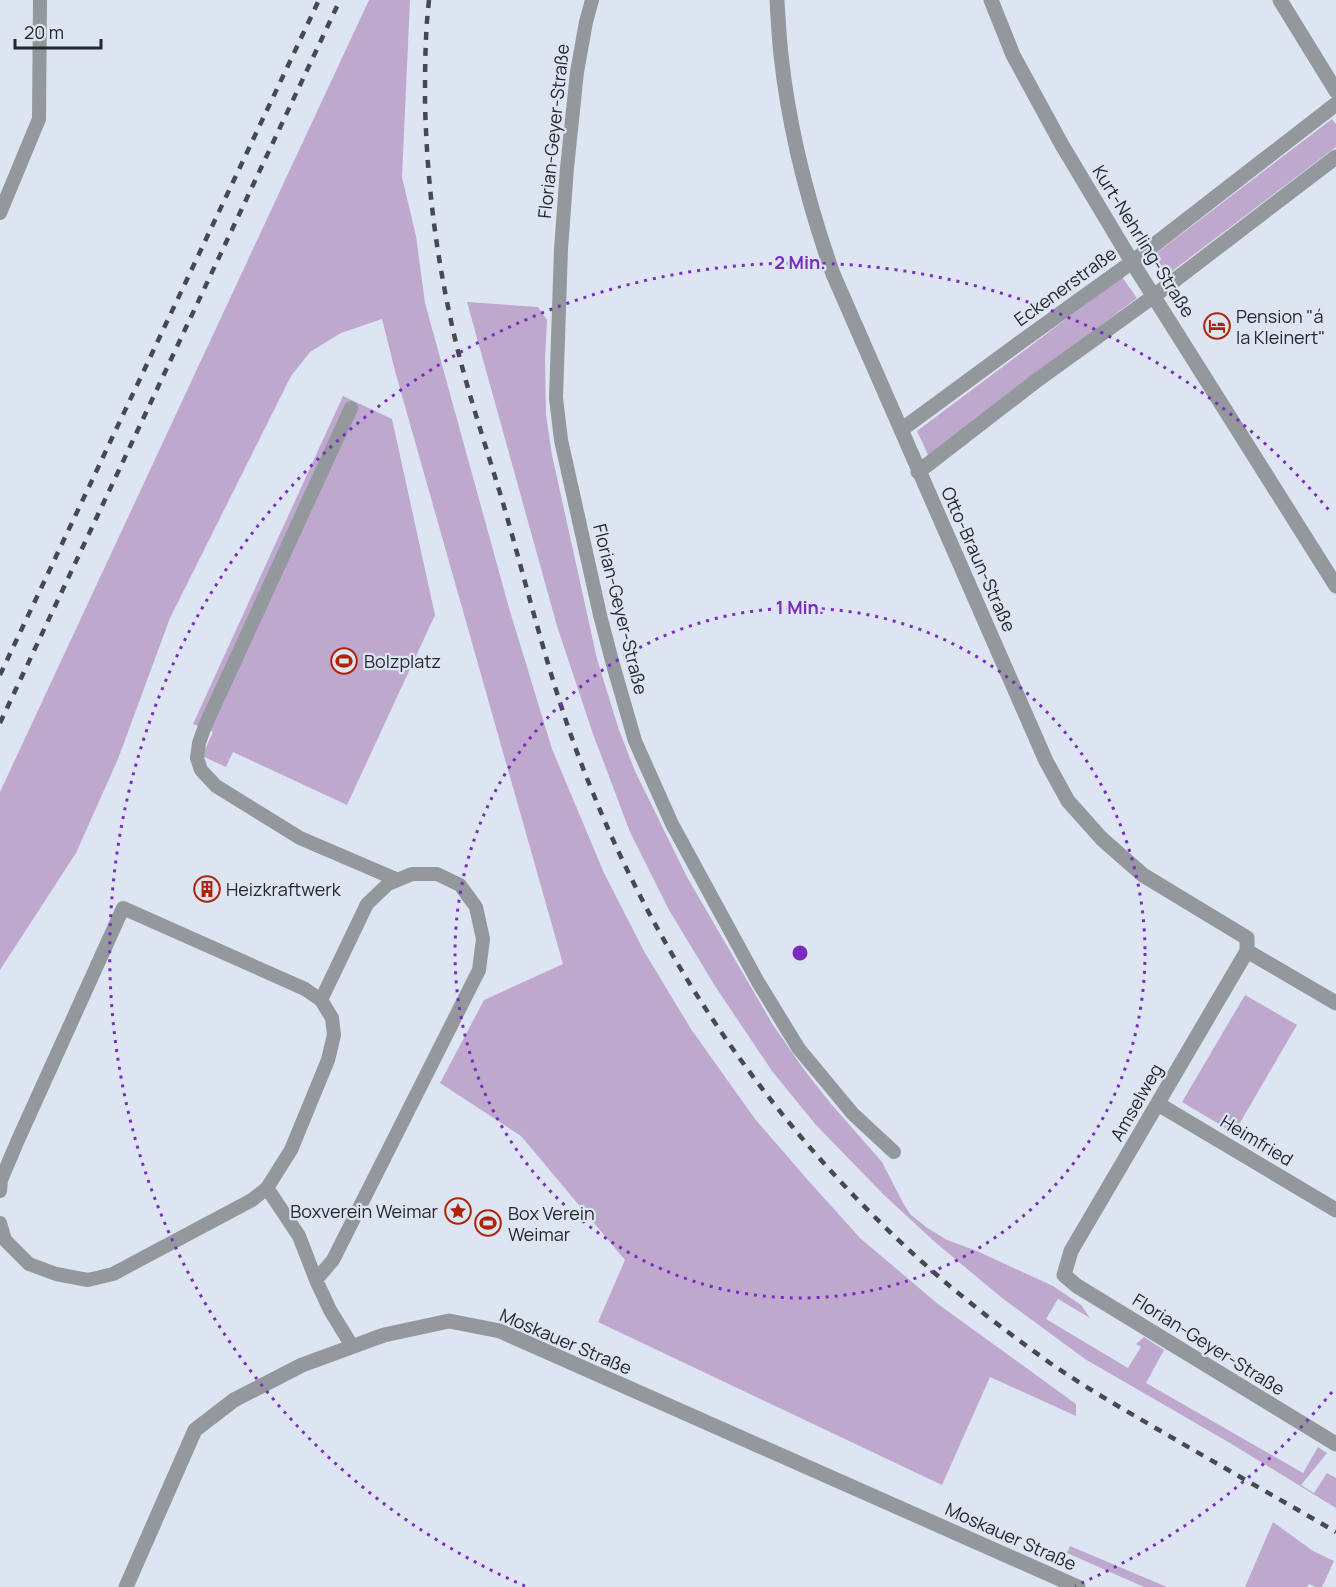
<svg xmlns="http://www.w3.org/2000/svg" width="1336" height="1587" font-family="Manrope,sans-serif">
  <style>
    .green { fill: #bfa8ce }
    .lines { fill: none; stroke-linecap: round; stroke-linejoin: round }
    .service { stroke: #92989b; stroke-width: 14 }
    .minor { stroke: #92989b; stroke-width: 15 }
    .rail { stroke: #464a4f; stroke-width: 4.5; stroke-dasharray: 8 8; stroke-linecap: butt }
    .ring { fill: none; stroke: #7b2cbf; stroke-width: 3; stroke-dasharray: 3 6 }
    .labels { text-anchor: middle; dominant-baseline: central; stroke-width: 4.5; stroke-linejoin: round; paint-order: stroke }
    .street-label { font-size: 18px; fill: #24272b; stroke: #dde5f2 }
    .poi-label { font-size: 18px; fill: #24272b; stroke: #dde5f2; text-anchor: start }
    .centre { fill: #7b2cbf; stroke: #dde5f2; stroke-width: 3 }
    .ring-label { font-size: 18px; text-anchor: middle; font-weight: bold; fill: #7b2cbf; stroke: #dde5f2; stroke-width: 4.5; stroke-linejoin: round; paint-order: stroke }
  </style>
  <rect width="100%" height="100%" fill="#dde5f2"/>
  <!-- green -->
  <path class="green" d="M369,0H410L402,177L416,236L425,303L509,608L552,749L604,873L645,953L691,1029L755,1119L806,1178L860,1238L938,1304L1076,1404V1416L990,1377L942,1485L598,1322L625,1260L521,1136L440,1083L484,1000L563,964L395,371L382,319L341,333L310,352L291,376L170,618L118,759L76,853L0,970V792Z
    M1332,119L1336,124V147L1163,278L1150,258Z
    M1122,277L1137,298L928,455L917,431Z
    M467,302L538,307L547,320L545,359L546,415L552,455L597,659L619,730L635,771L687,877L773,1025L805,1071L832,1105L882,1162L902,1201L910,1214L926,1227L947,1240L977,1251L1053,1286L1081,1305L1090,1318L1058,1299L1046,1319L1128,1368L1141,1347L1136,1344L1144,1337L1164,1350L1146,1383L1303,1473L1318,1447L1327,1453L1301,1485L1314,1493L1327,1473L1336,1478V1508L1230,1443L1085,1359L1002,1298L936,1243L884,1195L816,1125L772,1071L715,986L669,910L630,832L593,734L557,626Z
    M343,396L392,419L435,615L347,805L233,752L226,767L202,756L213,732L193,724Z
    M1245,995L1297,1025L1234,1133L1182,1102Z
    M1273,1522L1313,1551L1334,1561L1322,1587H1316L1309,1584L1307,1587H1245Z
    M1070,1546L1167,1587H1144L1067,1553Z"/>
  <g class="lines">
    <!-- service -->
    <path class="service" d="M592,0L586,22L577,72L567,168L561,249L556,398L561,440L600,615L612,661L635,741L672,824L758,982L799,1049L853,1114L894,1152
      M0,213L39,119L40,0
      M351,408L205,726L199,743L197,758L201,770L216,786L300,838L398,880
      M267,1188L299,1236L316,1280L330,1310L352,1346
      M0,1191L1,1180L18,1140L123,908L305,989L321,1000L332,1018L334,1035L328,1060L291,1150L267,1188L252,1200L113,1274L88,1280L56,1274L29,1264L5,1240L0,1223
      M316,1280L333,1260L479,970L483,939L476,907L460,885L437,874H412L388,884L367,904L321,1000"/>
    <!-- minor -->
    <path class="minor" d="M777,0C778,18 779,37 781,55C789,130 808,203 833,274L1046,761L1068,801L1102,839L1143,875L1247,938V951
      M991,0L1013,55L1062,145L1132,262L1336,586
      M1280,0L1336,91
      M901,430L1018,344L1132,262L1336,104
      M918,472L1036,381L1154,296L1336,157
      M1247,951L1071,1251L1064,1275L1077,1286L1336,1444
      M1247,951L1336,1003
      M1158,1104L1336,1210
      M126,1587L195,1430L234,1400L302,1365L384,1335L449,1321L500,1331L1078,1587"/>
    <!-- rail -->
    <path class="rail" d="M429,0C425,34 425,70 425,104C427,180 435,247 451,321C464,382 485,443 503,503C531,600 554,700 593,793C669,981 791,1150 945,1282C978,1310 1014,1337 1050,1363C1089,1390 1130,1413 1171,1437C1226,1469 1281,1500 1336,1532
      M0,675L319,0
      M0,723L340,0"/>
  </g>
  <!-- distance rings -->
  <g class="ring">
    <circle cx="800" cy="953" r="345"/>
    <path d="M1332 1392A690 690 0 0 1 1075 1586M525 1586A690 690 0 1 1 1332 514"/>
  </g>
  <!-- icons -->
  <defs>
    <g id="hotel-ring" transform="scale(1.35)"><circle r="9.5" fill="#dde5f2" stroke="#b02306" stroke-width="1.5"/><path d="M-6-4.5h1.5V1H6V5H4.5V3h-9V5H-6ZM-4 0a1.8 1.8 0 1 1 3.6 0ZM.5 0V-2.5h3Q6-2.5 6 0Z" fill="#b02306"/></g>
    <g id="stadium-ring" transform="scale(1.35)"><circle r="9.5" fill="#dde5f2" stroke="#b02306" stroke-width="1.5"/><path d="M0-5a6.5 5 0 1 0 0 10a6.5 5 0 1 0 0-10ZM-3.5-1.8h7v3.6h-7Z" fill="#b02306"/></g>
    <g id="building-ring" transform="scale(1.35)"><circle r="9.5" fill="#dde5f2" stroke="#b02306" stroke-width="1.5"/><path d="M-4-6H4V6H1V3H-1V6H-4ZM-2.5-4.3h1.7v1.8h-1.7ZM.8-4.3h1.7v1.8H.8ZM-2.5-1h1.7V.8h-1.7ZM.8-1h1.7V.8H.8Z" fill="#b02306"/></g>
    <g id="sight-ring" transform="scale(1.35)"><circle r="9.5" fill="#dde5f2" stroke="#b02306" stroke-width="1.5"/><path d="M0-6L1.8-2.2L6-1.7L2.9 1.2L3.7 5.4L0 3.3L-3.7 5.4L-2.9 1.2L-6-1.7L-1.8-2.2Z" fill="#b02306"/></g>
  </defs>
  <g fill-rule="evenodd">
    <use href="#hotel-ring" x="1217" y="326"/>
    <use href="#stadium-ring" x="344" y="661"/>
    <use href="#building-ring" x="207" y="889"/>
    <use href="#sight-ring" x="458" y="1211"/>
    <use href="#stadium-ring" x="488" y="1223"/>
  </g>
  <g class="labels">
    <!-- street labels -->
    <g class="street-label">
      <text transform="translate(553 131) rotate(-84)">Florian-Geyer-Straße</text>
      <text transform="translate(1144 241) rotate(58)">Kurt-Nehrling-Straße</text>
      <text transform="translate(1065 286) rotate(-36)">Eckenerstraße</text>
      <text transform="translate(979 559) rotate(66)">Otto-Braun-Straße</text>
      <text transform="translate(621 609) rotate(76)">Florian-Geyer-Straße</text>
      <text transform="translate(1136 1102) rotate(-60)">Amselweg</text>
      <text transform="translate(1257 1140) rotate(31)">Heimfried</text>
      <text transform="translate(566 1341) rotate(23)">Moskauer Straße</text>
      <text transform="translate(1209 1344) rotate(32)">Florian-Geyer-Straße</text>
      <text transform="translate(1011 1536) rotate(24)">Moskauer Straße</text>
    </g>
    <!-- poi labels -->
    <g class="poi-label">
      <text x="1236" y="316">Pension "á<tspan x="1236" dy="21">la Kleinert"</tspan></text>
      <text x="364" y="661">Bolzplatz</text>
      <text x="226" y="889">Heizkraftwerk</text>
      <text x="438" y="1211" text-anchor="end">Boxverein Weimar</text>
      <text x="508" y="1213">Box Verein<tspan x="508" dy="21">Weimar</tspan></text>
    </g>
  </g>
  <circle cx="800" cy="953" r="9" class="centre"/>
  <g class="ring-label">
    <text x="800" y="269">2 Min.</text>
    <text x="800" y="614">1 Min.</text>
  </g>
  <!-- scale -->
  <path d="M15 39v9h86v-9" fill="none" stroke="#24272b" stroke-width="3"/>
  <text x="24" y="39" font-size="18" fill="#24272b" stroke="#dde5f2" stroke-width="4.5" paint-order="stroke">20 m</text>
</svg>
